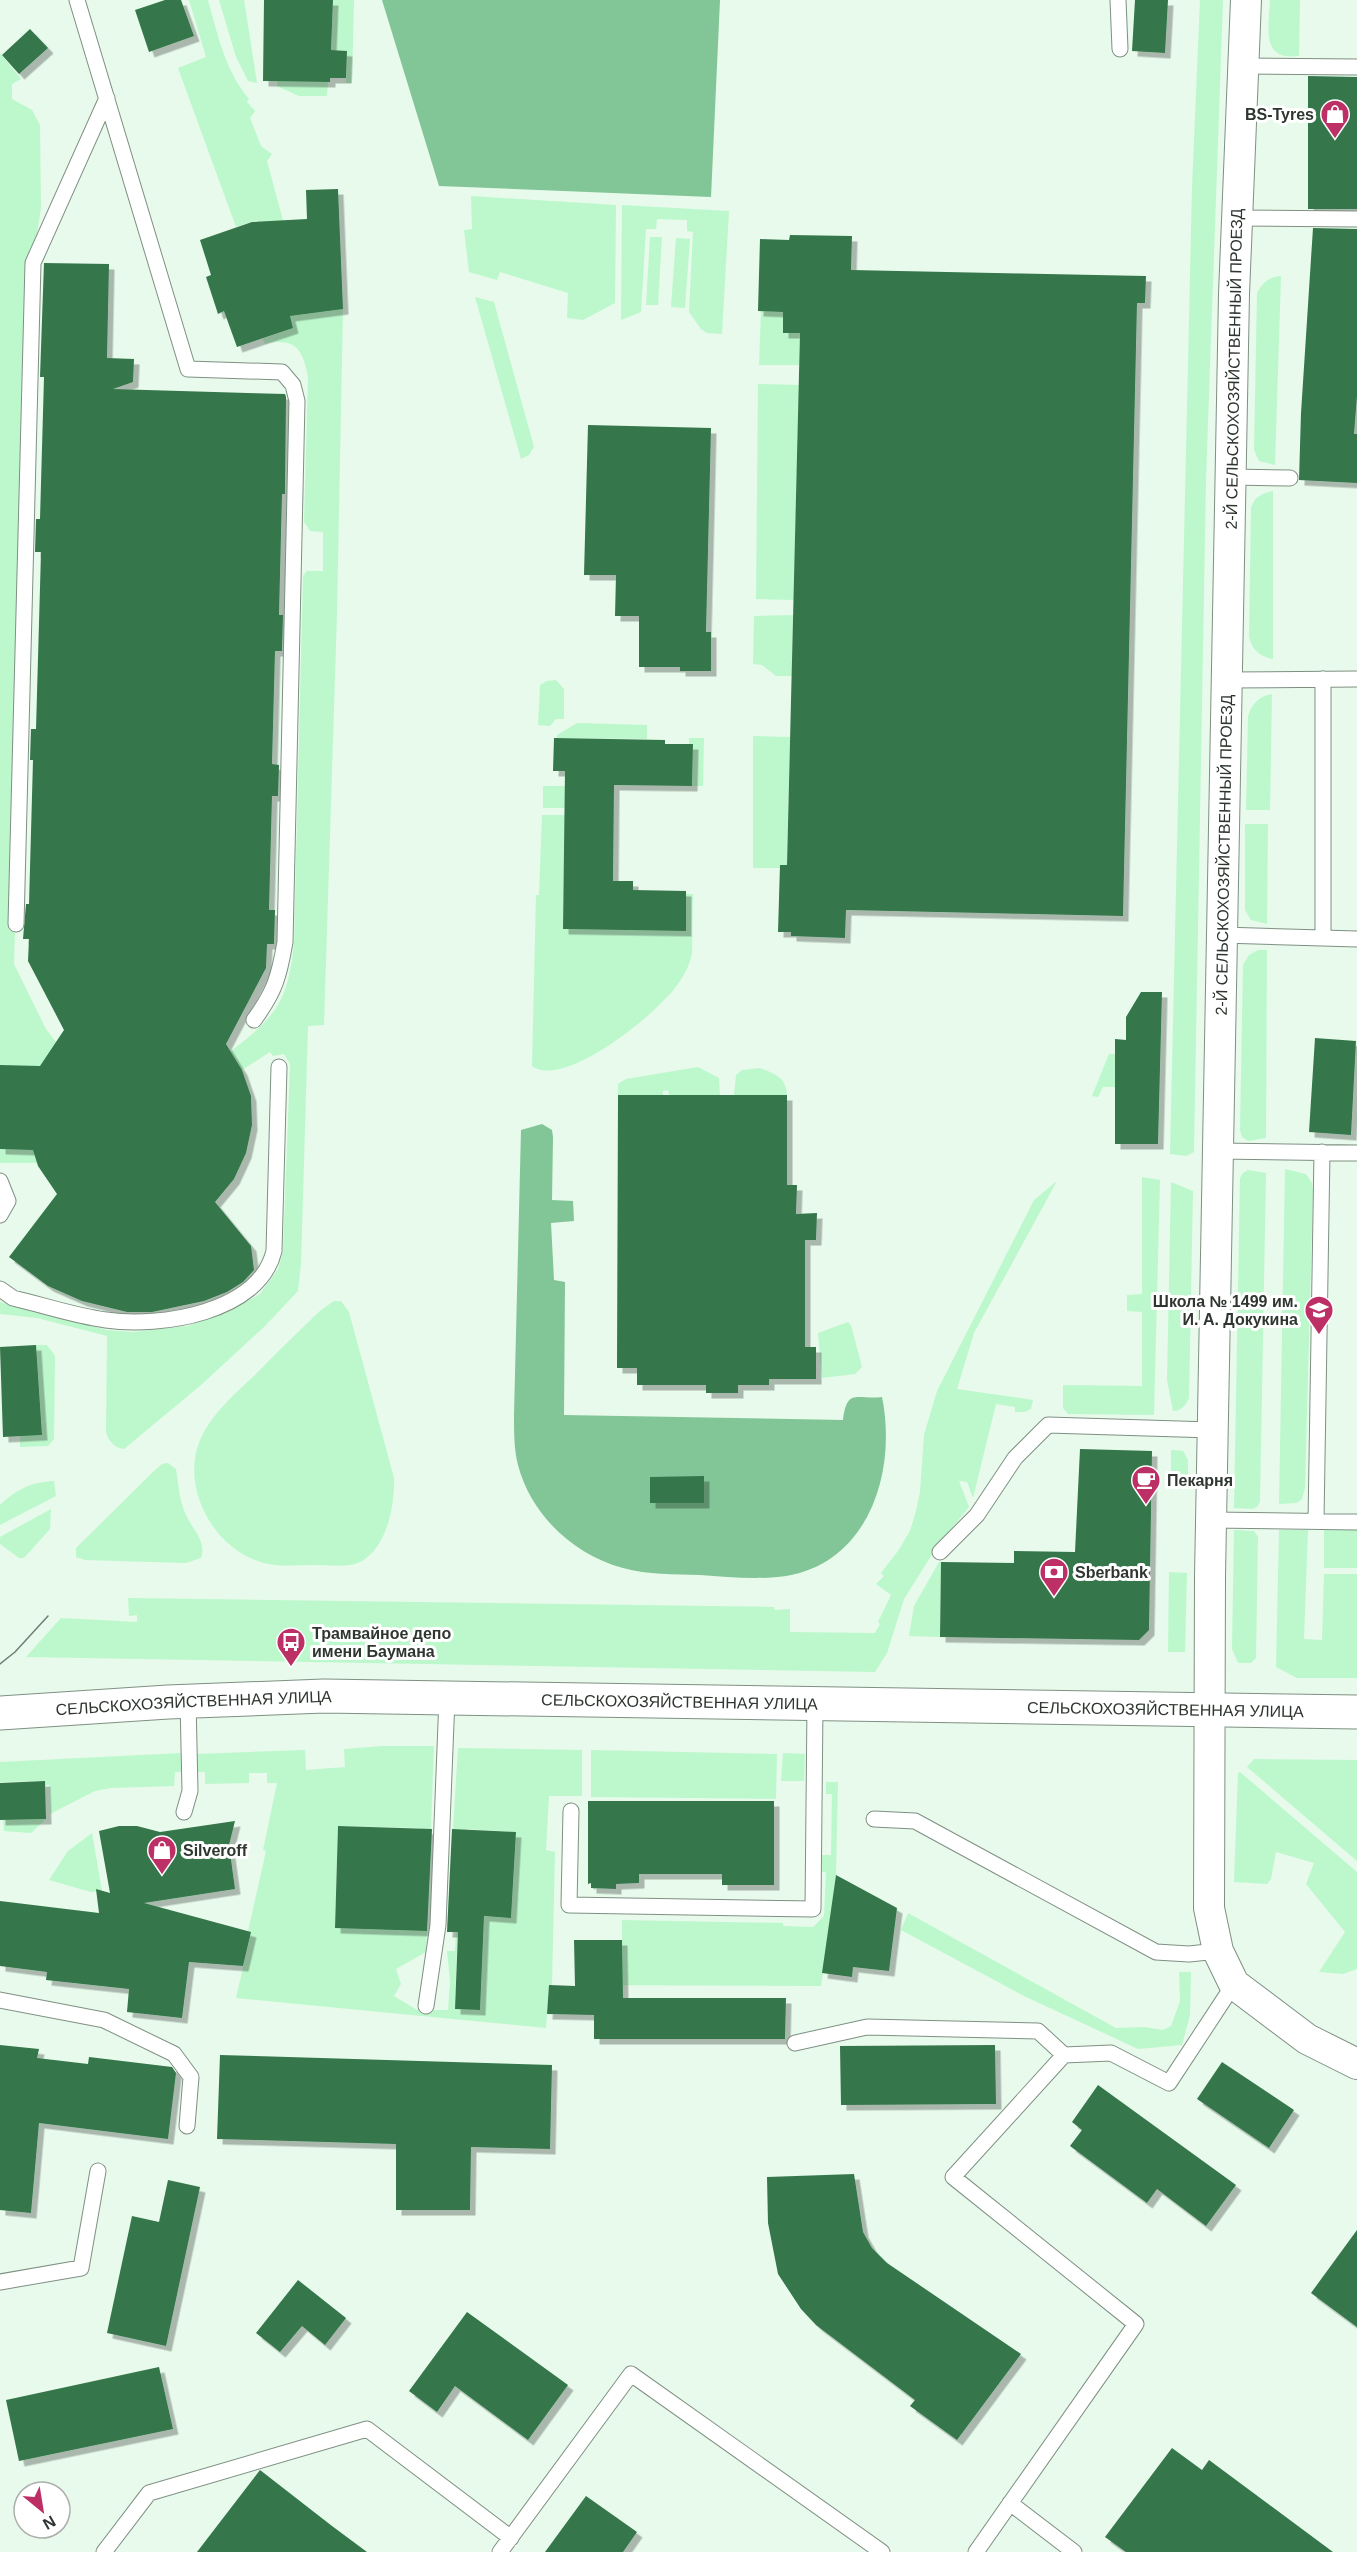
<svg xmlns="http://www.w3.org/2000/svg" width="1357" height="2552" font-family="Helvetica,sans-serif">
  <style>
    .green { fill: #bcf8cc; fill-rule: evenodd }
    .forest { fill: #82c596 }
    .building { fill: #35764b; filter: url(#shadow) }
    .lines { fill: none; stroke-linecap: round; stroke-linejoin: round }
    .lane-casing { stroke: #7f9083; stroke-width: 17 }
    .street-casing { stroke: #7f9083; stroke-width: 32 }
    .secondary-casing { stroke: #7f9083; stroke-width: 35 }
    .lane { stroke: #fff; stroke-width: 15 }
    .street { stroke: #fff; stroke-width: 30 }
    .secondary { stroke: #fff; stroke-width: 33 }
    .tram { stroke: #717d73; stroke-width: 1.5 }
    .labels { text-anchor: middle; dominant-baseline: central; stroke-width: 6; stroke-linejoin: round; paint-order: stroke }
    .poi-label { font-size: 16px; font-weight: bold; fill: #2f3630; stroke: #fff; text-anchor: start }
    .street-label { font-size: 16px; fill: #2f3630; stroke: #fff }
  </style>
  <defs>
    <filter id="shadow"><feDropShadow dx="5.5" dy="5.5" stdDeviation="0" flood-color="#0004"/></filter>
  </defs>
  <rect width="100%" height="100%" fill="#e7faeb"/>
  <!-- green -->
  <path class="green" d="M189,0H208C218,36 225,70 249,99L247,102L255,111L250,118L261,146L272,154L267,161L306,306L343,309L337,613L324,1025L308,1026L301,1264L298,1291L265,1326L201,1385L124,1449C115,1448 108,1441 106,1432L107,1336L37,1318L0,1314V1302L107,1330L133,1332L187,1326L229,1311L260,1294L278,1269L283,1252L290,1064L284,1054L273,1056L270,1052L242,1070L231,1051C277,1016 288,1001 294,943L303,576L307,571H323V532L310,531L304,522L308,377C303,349 295,337 265,344L263,339L293,327L257,220L236,227L178,68L206,57Z
    M219,0H244L257,83L248,81L236,57Z
    M333,0H354L352,83H346L347,51L331,50Z
    M1200,0H1223L1206,480L1194,1152L1186,1156L1170,1154L1192,187Z
    M1270,0H1300L1299,56C1260,61 1269,27 1270,0Z
    M0,53L21,79L12,84V99L32,110L40,125L41,208L37,233L27,262L9,930H15L14,964L46,1029L56,1042L37,1163H0V1149H10L0,1065Z
    M277,81L328,82L327,96H299L277,86Z
    M471,196L616,205L615,303L583,320L567,318L568,293L500,272L497,280L469,272L464,230L472,229Z
    M622,205L729,211L722,334L707,333L701,329L689,312L693,232L687,231V220L657,219L656,229H646L641,312L621,320Z
    M650,237H662L658,305H646Z
    M676,238L690,239L685,308L671,307Z
    M1281,276L1275,465L1259,461L1254,450L1257,293C1263,282 1269,277 1281,276Z
    M475,297L494,302L534,447L529,455L521,459Z
    M761,311L783,312V333H800L799,365H759Z
    M758,384L799,385L794,600L756,599Z
    M1273,491V659C1260,657 1251,649 1249,636L1251,508C1254,497 1262,493 1273,491Z
    M793,615L792,676H776L762,665L753,664L754,616Z
    M556,680L564,689V719H556L550,726L538,725L540,685L547,681Z
    M1272,694L1270,810H1246L1248,716C1252,704 1259,696 1272,694Z
    M577,723L647,725V739L557,738V735Z
    M753,736L790,737L787,865H780V868H753Z
    M689,738H704L703,786H692L693,744H689Z
    M543,786H565V808H543Z
    M542,815H565L563,929L686,931V894H693L692,954C688,972 676,989 663,1001C642,1024 562,1088 532,1066L536,895H539Z
    M1245,824H1268L1267,924L1251,920L1245,910Z
    M1258,950H1267L1266,1138L1248,1141L1242,1137L1240,1130L1243,965L1249,955Z
    M1109,1054H1115V1087H1103L1098,1097L1092,1096Z
    M698,1067L719,1078L720,1095H669L668,1090L663,1091V1095H618V1084L626,1079Z
    M760,1068C775,1074 786,1077 787,1095H734L736,1075L742,1070Z
    M1285,1169L1306,1174L1312,1183L1313,1190L1305,1488L1302,1499L1297,1503L1279,1504Z
    M1248,1170L1266,1173L1260,1501L1258,1506L1253,1509L1234,1508L1240,1178L1243,1173Z
    M1142,1177L1160,1180L1154,1415L1068,1414L1063,1408V1385L1142,1386V1312L1127,1311V1295L1142,1294Z
    M1057,1181L974,1333L957,1389L1033,1400L1031,1409L1025,1412H1015V1407L996,1404L973,1498L967,1482L959,1481L969,1507L936,1548L904,1599L887,1653L875,1672L26,1657L61,1618L137,1622V1615L129,1616L128,1598L774,1607L775,1610L790,1609V1632L875,1633L880,1624L878,1622L891,1595L876,1584L884,1576L881,1573L898,1551L910,1531L916,1511L920,1492L924,1435L937,1391L1034,1200Z
    M1171,1182L1193,1191L1189,1398C1186,1405 1181,1411 1173,1411L1167,1380Z
    M334,1301H341L349,1312L394,1478C395,1506 386,1554 355,1564C343,1567 326,1565 314,1565C297,1565 280,1567 264,1563C214,1550 180,1488 200,1440C212,1413 236,1393 256,1374C277,1352 299,1331 321,1310Z
    M848,1322L851,1325L862,1367L855,1374L822,1378L818,1333Z
    M36,1345H47L55,1356L54,1439L48,1446L20,1447V1436L42,1434Z
    M1171,1450L1183,1451L1188,1460V1487H1171Z
    M168,1463L176,1469C179,1487 179,1501 187,1517C193,1530 207,1542 201,1558L186,1563L85,1560L76,1557V1548L156,1469L162,1464Z
    M54,1481L56,1496L0,1525V1505C17,1489 31,1482 54,1481Z
    M51,1509L50,1529L24,1558H19L0,1544V1537Z
    M1234,1530L1254,1531L1258,1537L1256,1658L1251,1663H1238L1232,1649Z
    M1279,1530H1308L1304,1639L1322,1640L1324,1574H1357V1678H1297L1276,1667Z
    M1324,1530H1357V1568H1324Z
    M939,1562H941L940,1637L909,1636L914,1606Z
    M1169,1572L1187,1573L1185,1652H1168Z
    M382,1746H434L430,1853L419,1828L338,1826L335,1927L430,1871L426,1952L396,1969L401,1984L394,1996L417,2010H448L450,1981L447,1951H455L456,1927L447,1926L458,1748L582,1750V1796H549L546,1850L555,1852L552,1985L549,1986L546,2028L236,1998L251,1933L248,1931L266,1851L263,1850L277,1783H267V1773H249V1783L205,1784V1772H197L196,1754L305,1750L306,1770L345,1767L344,1749ZM466,1829L516,1832L511,1918L462,1915ZM457,1949L482,1950L480,2010L455,2009Z
    M591,1750L777,1754L776,1799L591,1797Z
    M181,1753V1772H175L174,1786L111,1788L95,1791L50,1814V1785H45V1781L0,1782V1762Z
    M783,1753L805,1754L804,1781H781Z
    M1254,1759L1357,1760V1861L1247,1767Z
    M1240,1772L1357,1872V1969L1343,1974L1319,1972L1345,1932L1306,1884L1314,1863L1276,1852L1271,1879L1267,1884L1234,1882L1238,1773Z
    M826,1782H838L836,1875L821,1986L575,1985V1973H622V1920L783,1923V1926L813,1927L824,1916L826,1872H822V1855H831L832,1794H826Z
    M46,1819L31,1833L4,1831L3,1820Z
    M92,1833L102,1891L91,1892L49,1880L68,1851Z
    M908,1913L1116,2028L1144,2027L1163,2030L1171,2026L1180,2001L1179,1972H1191L1190,2015L1182,2045L1138,2049L1024,1996L901,1930Z"/>
  <!-- forest -->
  <path class="forest" d="M382,0H720L711,197L439,186Z
    M542,1124L552,1130L553,1137L552,1200L573,1201L574,1221L551,1223L554,1280L565,1282L564,1415L843,1420C847,1387 857,1400 882,1397C897,1470 870,1562 786,1576C758,1580 728,1577 700,1575C675,1574 648,1575 623,1568C574,1555 531,1515 518,1465C514,1449 514,1432 514,1415L521,1130Z"/>
  <!-- building -->
  <path class="building" d="M165,0H181L194,36L149,52L135,10Z
    M264,0H333L331,50L347,51L346,78H330V82L263,81Z
    M1135,0H1168L1165,53L1132,51Z
    M30,29L48,48L19,74L2,55Z
    M1308,76L1357,77V209H1308Z
    M338,189L343,309L290,316L293,328L237,347L224,311L218,314L206,277L211,275L200,240L252,222L307,219L306,190Z
    M1313,228L1357,229V396L1354,434H1357V483L1299,480L1301,413Z
    M790,235L852,236L851,270L1146,276L1145,303H1137L1123,916L846,910L845,938L791,936V932H778L780,865H787L800,333H783V312L758,311L760,239L789,240Z
    M44,263L109,264L107,358L134,359L133,382L113,389L285,394L286,397L285,494H282L279,615H283L282,651H275L272,764L279,765L278,796H272L269,910H275L274,944H267L266,968L226,1044L242,1070L251,1096L252,1125L246,1153L234,1179L215,1202L251,1246L254,1270L243,1282L227,1292L204,1301L152,1312H127L82,1301L48,1286L9,1257L57,1194L38,1166L33,1150L0,1149V1065L40,1066L64,1030L28,961L29,939H23L26,904H29L33,760H30L31,729H36L41,552H35L36,519H40L44,377H40Z
    M588,425L711,428L706,632H711V671H680V667H639V616H615L616,575H584Z
    M554,738L665,740V744H693L692,786L614,785L613,881H633V890L686,891V931L563,929L565,771H553Z
    M1141,992H1162L1158,1144H1115V1039L1126,1040V1017Z
    M1315,1038L1356,1041L1351,1135L1309,1132Z
    M618,1095H787V1185H797L796,1214L817,1213L816,1240H805V1347H816V1379H769V1385H738V1393H706V1385H637V1368H617Z
    M36,1345L42,1435L3,1437L0,1347Z
    M1080,1449L1152,1451L1149,1630L1139,1640L940,1637L941,1562L1014,1563V1551L1075,1552Z
    M704,1476V1503H650V1477Z
    M45,1781L46,1819L0,1820V1783Z
    M588,1801H774V1885H722V1874H639V1883L616,1884V1889L591,1888V1883L588,1884Z
    M235,1821L229,1845L235,1889L144,1903L251,1932L243,1966L189,1962L182,2018L127,2012L129,1989L46,1980L47,1972L0,1966V1901L99,1913L96,1889L110,1893L99,1831L119,1826H137L160,1832Z
    M338,1826L432,1829L427,1931L335,1928Z
    M452,1829L516,1832L511,1918L484,1916L480,2010L455,2009L458,1932H447Z
    M836,1875L897,1908L889,1971L853,1967L852,1977L822,1973Z
    M574,1940H622L623,1998H786L785,2039H594V2015L547,2014L549,1985L575,1986Z
    M0,2045L39,2049L37,2058L88,2064L89,2057L172,2067L176,2073L168,2139L39,2123L31,2213L0,2210Z
    M995,2045L996,2104L841,2105L840,2046Z
    M220,2055L552,2065L550,2149L471,2147L470,2210H396V2144L217,2139Z
    M1222,2062L1294,2110L1269,2148L1197,2099Z
    M1098,2085L1236,2185L1206,2226L1157,2189L1147,2203L1070,2146L1082,2130L1072,2122Z
    M854,2174L863,2232L872,2248L887,2263L1021,2354L957,2440L910,2406L915,2400L816,2325L801,2309L778,2274L768,2223L767,2177Z
    M168,2180L200,2187L166,2346L107,2333L132,2216L159,2222Z
    M1357,2230V2327L1311,2293Z
    M298,2280L346,2318L325,2345L302,2326L280,2352L256,2333Z
    M467,2312L568,2385L528,2440L455,2386L437,2412L409,2391Z
    M159,2367L173,2429L19,2461L6,2400Z
    M1172,2448L1202,2470L1209,2460L1333,2552H1126L1105,2537Z
    M260,2470L332,2526L367,2552H197Z
    M586,2496L637,2532L623,2552H545Z"/>
  <g class="lines">
    <!-- lane casing -->
    <g class="lane-casing">
      <path id="lane" d="M77,0L188,369L282,372L293,385L297,401L285,942C279,977 275,991 254,1020
        M1118,0L1120,49
        M1243,66L1357,67
        M1237,218L1357,219
        M1231,477L1290,478
        M1227,680L1357,679
        M16,924L33,263L107,98
        M1222,935L1357,939
        M1323,938V679
        M1218,1151L1357,1153
        M0,1181L8,1201L0,1215
        M0,1289L13,1298C43,1305 75,1316 106,1320C160,1328 259,1313 274,1251L279,1067
        M1211,1520L1357,1522
        M1316,1521L1322,1152
        M940,1552L977,1515L1015,1458L1048,1425L1212,1430
        M571,1811L569,1905L813,1909L815,1705
        M184,1812L190,1791L188,1701
        M874,1819L915,1821L1156,1952L1189,1954L1218,1951
        M0,2000L104,2020L174,2054L191,2077L187,2126
        M426,2006L438,1925L447,1698
        M795,2043L867,2027L1038,2031L1064,2055
        M0,2282L81,2268L98,2171
        M1010,2503L1074,2552
        M104,2552L149,2493L367,2429L511,2538
        M500,2552L631,2374L882,2552
        M976,2552L1136,2324L953,2177L1064,2055L1111,2053L1169,2083L1234,1984"/>
    </g>
    <!-- street casing -->
    <g class="street-casing">
      <path id="street" d="M1246,0L1234,294L1210,1576L1209,1908L1218,1951L1234,1984L1307,2039L1357,2064"/>
    </g>
    <!-- secondary casing -->
    <g class="secondary-casing">
      <g id="secondary">
        <path id="s1" d="M0,1713L168,1702L324,1696L1357,1712"/>
      </g>
    </g>
    <!-- lane -->
    <use href="#lane" class="lane"/>
    <!-- street -->
    <use href="#street" class="street"/>
    <!-- secondary -->
    <use href="#secondary" class="secondary"/>
    <!-- tram -->
    <path class="tram" d="M0,1664L15,1652L48,1616"/>
  </g>
  <!-- icons -->
  <defs>
    <g id="shop-pin" transform="scale(1.5)"><path d="M0 17L-7.5 6A9.5 9.5 0 1 1 7.5 6Z" fill="#bc3065" stroke="#fff"/><path d="M-5-2.5h2.3a2.7 3.5 0 0 1 5.4 0H5L5.5 6h-11ZM-1.5-2.5h3a1.5 2.3 0 0 0-3 0Z" fill="#fff"/></g>
    <g id="school-pin" transform="scale(1.5)"><path d="M0 17L-7.5 6A9.5 9.5 0 1 1 7.5 6Z" fill="#bc3065" stroke="#fff"/><path d="M0-5L7-2L0 1L-7-2ZM-4 1L0 2.5L4 1V4Q0 6-4 4Z" fill="#fff"/></g>
    <g id="cafe-pin" transform="scale(1.5)"><path d="M0 17L-7.5 6A9.5 9.5 0 1 1 7.5 6Z" fill="#bc3065" stroke="#fff"/><path d="M-5.5-4.5H6V0H3Q3 3.5 0 3.5H-2.5Q-5.5 3.5-5.5 0ZM3-3.2v2h1.7v-2ZM-6 4.5H4V6H-6Z" fill="#fff"/></g>
    <g id="bank-pin" transform="scale(1.5)"><path d="M0 17L-7.5 6A9.5 9.5 0 1 1 7.5 6Z" fill="#bc3065" stroke="#fff"/><path d="M-6-4H6V4H-6ZM0-2.3a2.3 2.3 0 1 0 0 4.6a2.3 2.3 0 1 0 0-4.6Z" fill="#fff"/></g>
    <g id="bus-pin" transform="scale(1.5)"><path d="M0 17L-7.5 6A9.5 9.5 0 1 1 7.5 6Z" fill="#bc3065" stroke="#fff"/><path d="M-5-6H5V4H4V6H2V4H-2V6H-4V4H-5ZM-3.5-4V0h7V-4ZM-3.5 1.2v1.5H-2V1.2ZM2 1.2v1.5H3.5V1.2Z" fill="#fff"/></g>
  </defs>
  <g fill-rule="evenodd">
    <use href="#shop-pin" x="1335" y="114"/>
    <use href="#school-pin" x="1319" y="1310"/>
    <use href="#cafe-pin" x="1146" y="1480"/>
    <use href="#bank-pin" x="1054" y="1572"/>
    <use href="#bus-pin" x="291" y="1642"/>
    <use href="#shop-pin" x="162" y="1850"/>
  </g>
  <g class="labels">
    <!-- poi labels -->
    <g class="poi-label">
      <text x="1314" y="114" text-anchor="end">BS-Tyres</text>
      <text x="1298" y="1301" text-anchor="end">Школа № 1499 им.<tspan x="1298" dy="18">И. А. Докукина</tspan></text>
      <text x="1167" y="1480">Пекарня</text>
      <text x="1075" y="1572">Sberbank</text>
      <text x="312" y="1633">Трамвайное депо<tspan x="312" dy="18">имени Баумана</tspan></text>
      <text x="183" y="1850">Silveroff</text>
    </g>
    <!-- street labels -->
    <g class="street-label">
      <text transform="translate(1234 369) rotate(-89)">2-Й СЕЛЬСКОХОЗЯЙСТВЕННЫЙ ПРОЕЗД</text>
      <text transform="translate(1224 855) rotate(-89)">2-Й СЕЛЬСКОХОЗЯЙСТВЕННЫЙ ПРОЕЗД</text>
      <text stroke="none"><textPath href="#s1" startOffset="680">СЕЛЬСКОХОЗЯЙСТВЕННАЯ УЛИЦА</textPath></text>
      <text stroke="none"><textPath href="#s1" startOffset="194">СЕЛЬСКОХОЗЯЙСТВЕННАЯ УЛИЦА</textPath></text>
      <text stroke="none"><textPath href="#s1" startOffset="1166">СЕЛЬСКОХОЗЯЙСТВЕННАЯ УЛИЦА</textPath></text>
    </g>
  </g>
  <!-- north arrow -->
  <g transform="translate(42 2510) rotate(150)"><circle r="28" fill="#ffffff" stroke="#acafac" stroke-width="1.5"/>
  <path d="M0-4.5L10 22L0 15L-10 22Z" fill="#bc3065"/>
  <text y="-9" font-size="16" font-weight="bold" text-anchor="middle" fill="#2f3630">N</text>
  </g>
</svg>
